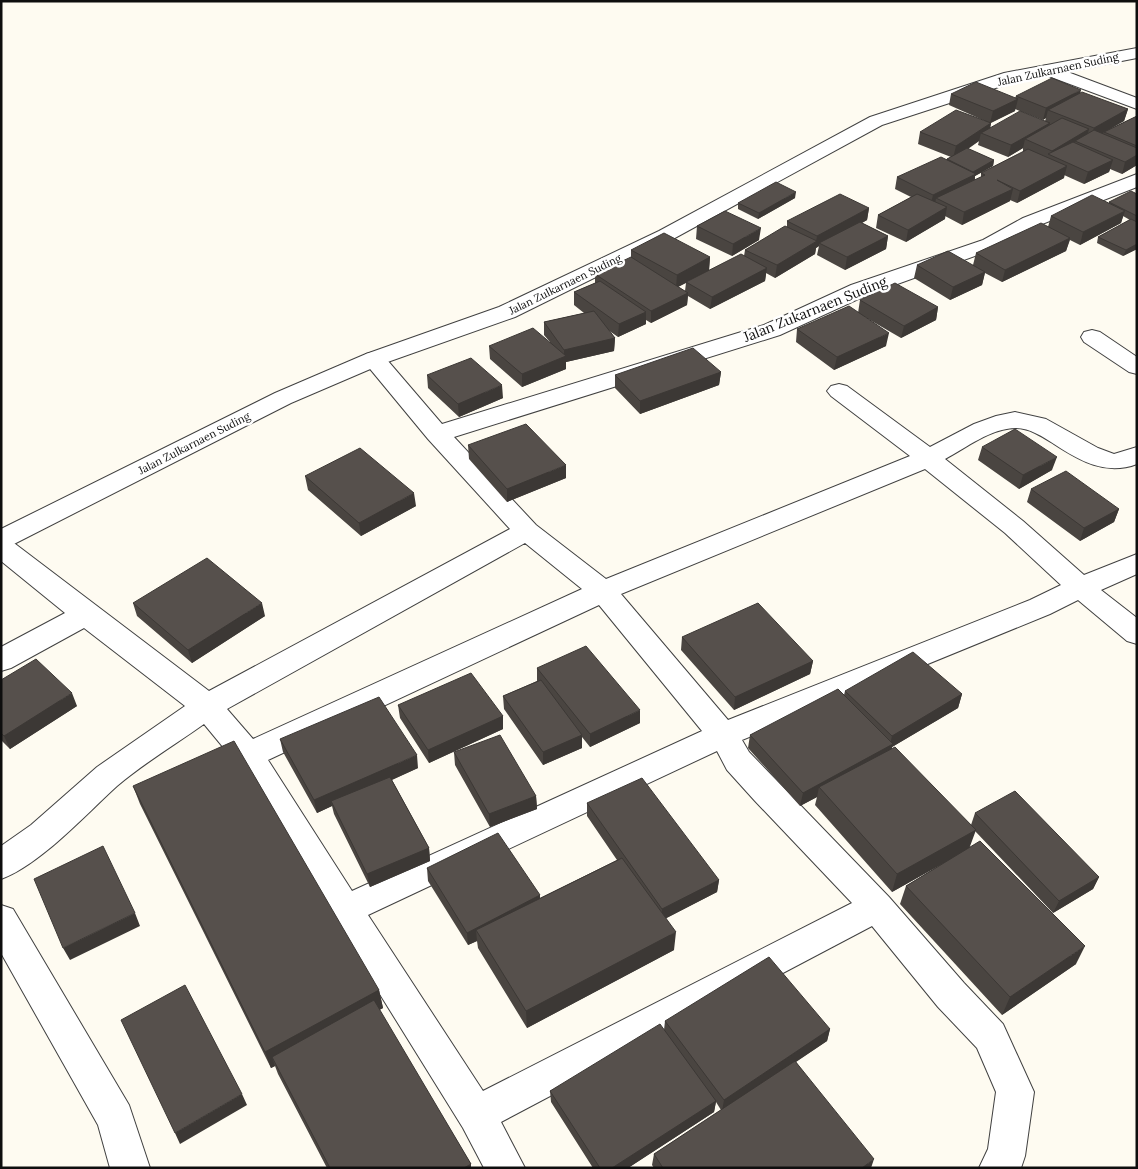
<svg xmlns="http://www.w3.org/2000/svg" width="1138" height="1169" font-family="Lora,serif">
  <style>
    .lines { fill: none; stroke-linecap: round; stroke-linejoin: round }
    .minor-casing { stroke: #414141; stroke-width: 2 }
    .tertiary-casing { stroke: #414141; stroke-width: 2 }
    .minor { fill: #fff; fill-rule: evenodd }
    .tertiary { fill: #fff; fill-rule: evenodd }
    .wall { fill: #4a4541; fill-rule: evenodd }
    .shaded-wall { fill: #3c3835 }
    .building { fill: #56504c; stroke: #3c3835 }
    .labels { text-anchor: middle; dominant-baseline: central; stroke-width: 5; stroke-linejoin: round; paint-order: stroke }
    .far-street-label { font-size: 11px; fill: #0e0e0e; stroke: #fff }
    .street-label { font-size: 14px; fill: #0e0e0e; stroke: #fff }
  </style>
  <rect width="100%" height="100%" fill="#fefbf1"/>
  <g class="lines">
    <!-- minor casing -->
    <g class="minor-casing">
      <path id="minor" d="M1049,65L1137,98V109L1043,74L1040,70L1043,66Z
        M1137,174V187L1037,226L997,248L867,295L780,335L454,437L536,525L606,579L910,456L831,396L827,391L831,386L839,384L847,386L930,447L974,424L996,416L1015,412L1046,419L1098,448L1114,454L1137,447V464C1106,476 1080,461 1054,444C1043,437 1030,428 1016,428C991,428 966,448 945,459L1023,521L1084,575L1137,554V574L1101,590L1137,618V644L1127,641L1078,600L1050,614L742,740L749,752L889,897L964,983L1003,1024L1034,1092L1025,1156L1021,1168H979L988,1149L996,1092L977,1048L938,1007L872,926L501,1122L525,1168H484L463,1128L237,764L204,724C176,744 144,763 117,786C86,814 40,865 1,879V846L31,825L97,767L185,706L84,628L11,668L1,671V647L65,613L1,561V538L10,540L209,691L510,529L428,439L366,364L363,359L366,354L374,352L382,354L442,424L764,325L851,285L983,240L1023,218ZM925,469L1005,533L1061,585L1030,600L728,720L621,594ZM525,543L582,589L253,739L227,709ZM599,605L702,731L352,891L268,760ZM717,751L727,770L755,801L852,903L483,1091L368,915Z
        M1092,330L1100,332L1137,357V374L1129,372L1084,342L1081,337L1084,332Z
        M1,905L13,909L129,1105L150,1168H110L98,1125L1,953Z"/>
    </g>
    <!-- tertiary casing -->
    <g class="tertiary-casing">
      <path id="tertiary" d="M1137,48V58L1014,82L882,125L673,239L515,317L382,364L291,403L10,546L1,549V529L275,393L366,354L499,307L659,231L870,117L1004,73Z"/>
    </g>
    <!-- minor -->
    <use href="#minor" class="minor"/>
    <!-- tertiary -->
    <use href="#tertiary" class="tertiary"/>
  </g>
  <!-- wall -->
  <path class="wall" d="M1081,93L1128,109L1124,121L1110,129L1137,116V165L1122,174L1110,169L1109,172L1084,184L1064,175V178L1017,203L1010,200V201L962,225L945,216V219L906,242L876,228L878,215L911,197L895,189L897,177L947,159L951,157L918,144L920,132L985,121L949,105L951,94L1015,98L1016,96ZM1015,109L1043,120L1046,118L1045,121L990,128L991,123L1015,111ZM979,141L978,145L1008,157L1023,148V152L981,173V177L975,180V176L993,166L994,160L968,149Z
    M1137,194V249L1123,256L1097,243L1098,237L1130,220L1123,216L1121,223L1080,245L1070,240L1066,251L1002,282L985,273L982,285L950,300L914,278L917,265H973L976,253L1048,227L1051,216L1109,203V202Z
    M795,198L758,219L738,209V203Z
    M869,208L867,220L862,223L888,236L886,249L845,270L817,255L819,246L816,248L815,254L775,278L766,273L765,281L710,309L688,296L687,305L651,323L646,320V324L618,337L608,330L615,338L614,351L566,362V369L522,387L490,359L489,346L550,342L544,335V322L584,313L574,305V292L595,283V274L631,258V250L710,257L709,270L744,256L745,250L787,227V221ZM686,283L685,291L678,287Z
    M697,226L759,240L732,256L696,239Z
    M860,300L938,307L936,320L901,338L863,316L886,346L834,370L796,342L797,329L858,313Z
    M721,372L719,385L640,414L615,388V375Z
    M427,375L503,398L459,417L428,388Z
    M468,445L566,478L507,502L469,459Z
    M982,447L1052,470L1019,489L978,460Z
    M305,476L416,506L361,536L308,490Z
    M1031,489L1119,509L1114,522L1080,541L1027,502Z
    M133,603L265,616L192,663L137,616Z
    M682,637L813,661L810,674L734,710L681,650Z
    M537,668L640,723L590,747L582,737V748L543,765L504,709L503,696L537,681Z
    M1,680L77,706L10,749L1,740Z
    M845,691L962,694L958,708L892,747V749L971,825L975,813L1099,877L1093,889L1053,913L975,831L969,847L1076,964L1002,1015L900,904L906,886L945,862L892,892L815,805L817,797L800,806L748,748L750,735L844,695Z
    M398,705L503,716V729L429,763L400,718Z
    M280,739L418,768L392,780L429,848L430,861L370,887L334,814L332,806L317,813L283,752Z
    M454,752L536,796L537,809L490,827L455,765Z
    M133,786L379,990L383,1008L379,1010L471,1164V1168H327L278,1074L275,1066L271,1068L140,804Z
    M587,803L719,880L717,892L666,918L674,950L527,1028L478,948L477,941L468,945L428,881L427,868L540,895V898L617,860L587,816Z
    M665,1021L830,1029L827,1041L796,1062L871,1168H654L652,1165L654,1154L721,1110L716,1102L714,1112L628,1168H593L551,1102L550,1091L664,1030Z"/>
  <!-- shaded-wall -->
  <path class="shaded-wall" d="M1081,90L1078,102L1048,110L1046,118L1043,120L1046,108Z
    M1018,99L1015,111L990,123L993,111Z
    M1128,109L1124,121L1090,140L1094,128Z
    M991,123L989,135L981,133L979,141L953,158L956,146Z
    M1050,123L1046,135L1025,139L1023,148L1008,157L1011,145Z
    M1089,129L1086,141H1075L1073,148L1051,155L1052,151Z
    M1137,155V165L1122,174L1125,162Z
    M994,160L993,166L975,176L973,186L936,198L935,205L930,207L933,195Z
    M1113,160L1109,172L1084,184L1088,172Z
    M1067,166L1064,178L1017,203L1020,191Z
    M1013,189L1010,201L962,225L964,212Z
    M796,192L795,198L758,219L759,213Z
    M947,207L945,219L906,242L908,230Z
    M869,208L867,220L823,244L819,243V246L816,248L815,254L775,278L777,265L816,242L817,236Z
    M1125,211L1121,223L1080,245L1083,232Z
    M761,228L759,240L732,256L733,244Z
    M888,236L886,249L845,270L847,257Z
    M1070,238L1066,251L1002,282L1005,270Z
    M1137,244V249L1123,256L1126,250Z
    M710,257L709,270L676,288L677,275Z
    M767,268L765,281L710,309L712,297Z
    M985,272L982,285L950,300L953,287Z
    M688,293L687,305L651,323V311Z
    M938,307L936,320L901,338L904,326Z
    M646,312V324L618,337L619,324Z
    M889,333L886,346L834,370L837,357Z
    M615,338L614,351L566,362V369L522,387V374L564,357V350Z
    M721,372L719,385L640,414V401Z
    M502,385L503,398L459,417L458,404Z
    M1057,457L1052,470L1019,489L1023,475Z
    M566,465V478L507,502V489Z
    M414,493L416,506L361,536L359,523Z
    M1119,509L1114,522L1080,541L1084,528Z
    M262,603L265,616L192,663L188,650Z
    M813,661L810,674L734,710L735,697Z
    M72,693L77,706L10,749L4,736Z
    M962,694L958,708L892,747L889,757L819,787L817,797L800,806L803,793L890,745L892,736Z
    M640,710V723L590,747V734Z
    M503,716V729L429,763L428,750Z
    M582,735V748L543,765V752Z
    M417,755L418,768L333,806L331,801L332,806L317,813L314,800Z
    M536,796L537,809L490,827L489,814Z
    M976,830L969,849L892,892L897,874Z
    M429,848L430,861L370,887L367,874Z
    M1099,877L1093,889L1053,913L1059,901Z
    M719,880L717,892L661,921L662,909Z
    M540,895V907L476,930L477,941L468,945L467,933Z
    M135,913L140,926L70,960L63,948Z
    M676,932L674,950L527,1028L526,1011Z
    M1085,946L1076,964L1002,1015L1010,997Z
    M379,990L383,1008L277,1065L272,1057L275,1066L271,1068L265,1052Z
    M830,1029L827,1041L722,1111L724,1100Z
    M242,1094L247,1105L180,1144L175,1133Z
    M716,1101L714,1112L628,1168H612Z
    M874,1159L871,1168H862Z
    M471,1164V1168H464Z"/>
  <!-- building -->
  <path class="building" d="M1052,78L1081,90L1046,108L1016,96Z
    M976,82L1018,99L993,111L951,94Z
    M1082,92L1128,109L1094,128L1048,110Z
    M956,110L991,123L956,146L920,132Z
    M1020,111L1050,123L1011,145L981,133Z
    M1137,116V146L1104,132Z
    M1062,118L1089,129L1052,151L1025,139Z
    M1094,130L1137,148V155L1125,162L1075,141Z
    M1073,142L1113,160L1088,172L1048,154Z
    M967,148L994,160L973,172L947,159Z
    M1028,149L1067,166L1020,191L997,180L1013,189L964,212L936,198L985,175L981,173Z
    M941,157L976,174L933,195L897,177Z
    M776,182L796,192L759,213L738,203Z
    M1131,191L1137,194V216L1109,202Z
    M840,194L869,208L817,236L787,221Z
    M917,194L947,207L908,230L878,215Z
    M1092,195L1125,211L1083,232L1051,216Z
    M725,211L761,228L733,244L697,226Z
    M1131,219L1137,222V244L1126,250L1098,237Z
    M860,222L888,236L847,257L819,243Z
    M1041,223L1070,238L1005,270L976,253Z
    M785,226L817,241L777,265L745,250Z
    M664,233L710,257L677,275L631,250Z
    M948,251L985,272L953,287L917,265Z
    M741,254L767,268L712,297L686,282Z
    M631,257L688,293L651,311L595,274Z
    M600,281L646,312L619,324L574,292Z
    M895,283L938,307L904,326L860,300Z
    M849,306L889,333L837,357L797,329Z
    M594,311L615,338L564,350L544,322Z
    M533,328L566,356L522,374L489,346Z
    M693,348L721,372L640,401L615,375Z
    M471,358L502,385L458,404L427,375Z
    M526,424L566,465L507,489L468,445Z
    M1015,429L1057,457L1023,475L982,447Z
    M360,448L414,493L359,523L305,476Z
    M1066,471L1119,509L1084,528L1031,489Z
    M207,558L262,603L188,650L133,603Z
    M758,603L813,661L735,697L682,637Z
    M586,646L640,710L590,734L537,668Z
    M913,652L962,694L892,736L845,691Z
    M36,659L72,693L4,736L1,733V680Z
    M471,673L503,716L428,750L398,705Z
    M541,680L582,735L543,752L503,696Z
    M838,689L893,744L803,793L750,735Z
    M379,697L417,755L314,800L280,739Z
    M500,735L536,796L489,814L454,752Z
    M234,741L379,990L265,1052L133,786Z
    M895,747L976,830L897,874L819,787Z
    M390,777L429,848L367,874L331,801Z
    M642,778L719,880L662,909L587,803Z
    M1015,791L1099,877L1059,901L975,813Z
    M498,833L540,895L467,933L427,868Z
    M980,841L1085,946L1010,997L906,886Z
    M103,846L135,913L63,948L34,879Z
    M622,858L676,932L526,1011L476,930Z
    M769,957L830,1029L724,1100L665,1021Z
    M185,985L242,1094L175,1133L121,1020Z
    M374,1000L471,1164L464,1168H330L272,1057Z
    M660,1024L716,1101L612,1168H600L550,1091Z
    M795,1061L874,1159L862,1168H663L654,1154Z"/>
  <g class="labels">
    <!-- far-street labels -->
    <g class="far-street-label">
      <text transform="translate(1058 69) rotate(-12)">Jalan Zulkarnaen Suding</text>
      <text transform="translate(565 284) rotate(-26)">Jalan Zulkarnaen Suding</text>
      <text transform="translate(194 443) rotate(-27)">Jalan Zulkarnaen Suding</text>
    </g>
    <!-- street labels -->
    <g class="street-label">
      <text transform="translate(815 309) rotate(-22)">Jalan Zukarnaen Suding</text>
    </g>
  </g>
  <!-- border -->
  <rect width="1138" height="1169" fill="none" stroke="#0e0e0e" stroke-width="5"/>
</svg>
